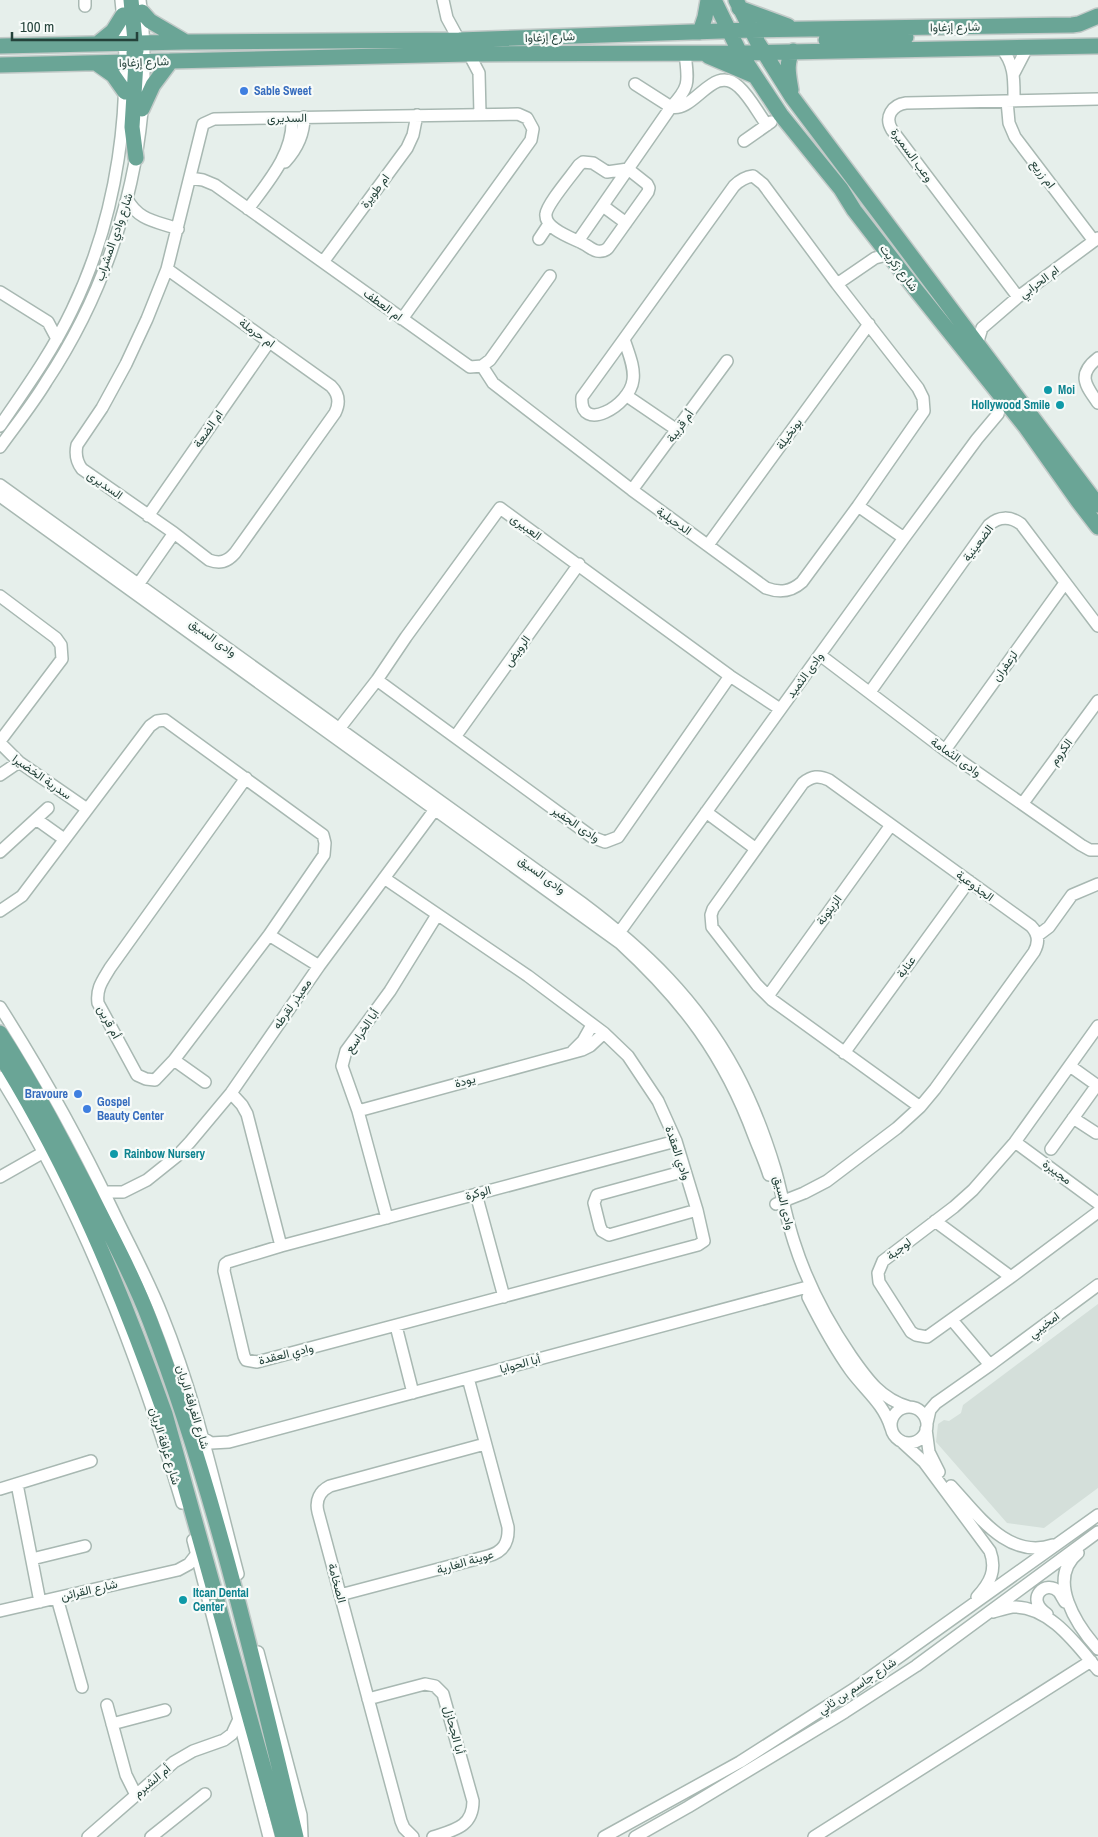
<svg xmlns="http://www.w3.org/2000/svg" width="1098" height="1837" font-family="'Archivo Narrow',Vazirmatn,sans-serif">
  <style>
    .built { fill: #d4dfda }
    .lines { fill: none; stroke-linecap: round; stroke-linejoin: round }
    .minor-casing { stroke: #a8b8b2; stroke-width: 14 }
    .major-casing { stroke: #c2cac8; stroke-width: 18 }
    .minor { stroke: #fff; stroke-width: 11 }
    .major { stroke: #6aa596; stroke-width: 15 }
    .shop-dot { fill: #3f7fe0; stroke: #f7fbf9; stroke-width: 2 }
    .culture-dot { fill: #0f9aa8; stroke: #f7fbf9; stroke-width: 2 }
    .labels { text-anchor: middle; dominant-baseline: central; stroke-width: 4.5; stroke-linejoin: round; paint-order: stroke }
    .street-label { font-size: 12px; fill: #24423a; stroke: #f7fbf9 }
    .shop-label { font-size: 12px; font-weight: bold; fill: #366cbe; stroke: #f7fbf9; text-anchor: start }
    .culture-label { font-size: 12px; font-weight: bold; fill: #0d838f; stroke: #f7fbf9; text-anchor: start }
  </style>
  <rect width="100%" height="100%" fill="#e6efeb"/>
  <!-- built -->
  <path class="built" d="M1098,1304V1488L1044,1528L1007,1523L936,1442L938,1424L944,1420L949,1421L961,1413L963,1405Z"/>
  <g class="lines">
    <!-- minor casing -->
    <g class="minor-casing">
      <path id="minor" d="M85,0V6
        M443,0L447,18L459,40
        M1001,48C1015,64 1014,80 1014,100
        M469,54L479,73L480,114
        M1014,73L1027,48
        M635,84L671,107C695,113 713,62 739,87C750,97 758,113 767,125
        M1007,101L1009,123L1015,137L1094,241
        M744,141L771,122
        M285,162C297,149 304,135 304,117
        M583,162L593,163L607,172L628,169L647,184L649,188L648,192L608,248C605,251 602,252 597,251C592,250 588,246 584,244C573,238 544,229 546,214C547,204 572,175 579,165Z
        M190,178L203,180L215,185L470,367L482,366L490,360L550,276
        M127,199C139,221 156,221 178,229
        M603,206L626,223
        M248,209C268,182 294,153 292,118
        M539,239L549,224
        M578,241L671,107C691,86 688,81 685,53
        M323,262L407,148L413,135L417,115
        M167,269L331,386C339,394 340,403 335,413L235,553C227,562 220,564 209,560L174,533L82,469C76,461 75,454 77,445L102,408L126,364L147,319L167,269L203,124L214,119L518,114L527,118L533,129L531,140L402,319
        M837,284L875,258L890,254
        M0,292L48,322L57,339
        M1018,297L892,130C884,117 892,105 906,103L1098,99
        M624,339C628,352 635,367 633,380C630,406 579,434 582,397Z
        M977,344L982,328L1018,297L1098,238
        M1098,358C1077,374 1085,385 1098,403
        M482,366L493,383L632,490L766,588C780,593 791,592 802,582L858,506L924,411L923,398L918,388L837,284L763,184L753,176C745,177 740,180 734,186L624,339
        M627,396L677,430
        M0,426C26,388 52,352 72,310C118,215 133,104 121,0
        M0,447C15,426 32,405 46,382C119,272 157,132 140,0
        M0,485L582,903C646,951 697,1000 736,1072C752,1102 765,1136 775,1169C782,1193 786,1218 794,1242C807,1283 827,1321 851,1356C867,1379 881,1399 909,1407
        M632,490L727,361
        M0,496L620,943C683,1001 724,1055 754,1136C759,1149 765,1162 769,1175
        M858,506L904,538
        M148,516L269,342
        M708,545L869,324
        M135,589L174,533
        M0,596L56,638L61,645L62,659L0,741
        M820,655L945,750L1081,845L1090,850H1098
        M377,680L592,837L605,842L618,837L730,676
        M870,692L989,525C999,516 1010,516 1021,524L1098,626
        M335,734L377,680L406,637L500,508L730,676L780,709
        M455,737L579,564
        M0,743L19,762L87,809
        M945,750L1065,583
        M0,775L19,762
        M1023,803L1098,701
        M706,812L756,849
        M36,819L64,839
        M0,852L48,808
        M384,878L528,976L604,1033L628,1056L658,1101L676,1141L697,1210L704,1241L698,1245L257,1362L246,1360L244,1356L224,1271L225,1264L228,1262L281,1246L676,1141
        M0,911L22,896L150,726L157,721L165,720L323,835L325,843L324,855L269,935L174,1060L155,1080L146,1079L137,1075L98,1003C96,988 103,980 110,968L246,778
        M269,935L319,966
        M1037,936L1049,927L1072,895L1098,884
        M616,937L904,538L977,439L998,414L1001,403L1000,397
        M768,996L891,825
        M0,1007C42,1073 79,1139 112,1209C129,1245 148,1279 162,1315C196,1399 215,1487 238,1574
        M1098,1026L1015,1142L973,1190L954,1207L883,1261L878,1273L879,1282L911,1332L916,1335L927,1337L1011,1277L1098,1212
        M573,1051L583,1041L592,1025
        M844,1053L969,881
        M174,1060L205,1082
        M1070,1066L1098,1086
        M0,1077C82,1208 138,1355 182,1503
        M231,1093L242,1105L247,1114L281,1246
        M358,1111L582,1050L590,1046L604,1033
        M1073,1118L1096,1133
        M1015,1142L1098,1203
        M1051,1149L1097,1085
        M685,1171L597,1195L594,1203L600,1227L602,1231L609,1235L697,1210
        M0,1177L44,1152
        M105,1192H123L147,1180L177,1156L190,1142L231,1093L319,966L439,804
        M476,1194L504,1297
        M776,1204L804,1193L827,1181L897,1128L920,1107L935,1089L1034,952C1039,943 1039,934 1031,926L829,780C819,775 812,776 803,783L713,909L711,915L712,927L757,985L772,1000L920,1107
        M387,1218L358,1111L342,1066L346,1051L390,991L437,915
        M935,1221L1011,1277
        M808,1297C821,1323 834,1347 851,1371C865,1390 884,1404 891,1428
        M952,1320L990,1365
        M396,1326L413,1393
        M891 1425a18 18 0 1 1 36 0a18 18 0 1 1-36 0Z
        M927,1423L930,1410L936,1403L990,1365L1098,1285
        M926,1429L929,1452L939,1472
        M203,1438L211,1443L229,1442L811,1286
        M901,1441L924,1462L990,1551C997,1570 990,1583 977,1597
        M17,1484L40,1602
        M951,1486C978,1515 1008,1560 1053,1545
        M0,1489L91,1461
        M193,1540L269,1837
        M1078,1553C1046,1579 1077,1626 1098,1649
        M32,1559L85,1546
        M340,1595L488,1556C503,1552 509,1543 508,1527L468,1378
        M57,1598L82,1687
        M0,1611L178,1570L189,1564L196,1555
        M993,1612C1000,1610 1006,1608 1012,1607C1049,1605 1077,1645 1098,1670
        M1047,1614C1024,1599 1046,1578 1059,1592C1061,1595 1063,1599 1065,1602
        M258,1652L301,1815L302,1837
        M368,1699L425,1684L435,1686L443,1694L473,1801C473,1827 454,1830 433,1837
        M107,1705L126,1775L136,1795
        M112,1724L165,1710
        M88,1837L174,1762L193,1751L224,1740L232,1734L239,1719
        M151,1837L205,1794
        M413,1837L404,1828L401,1821L318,1512C315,1500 320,1491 330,1486L485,1444
        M604,1837L740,1762L854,1689L1098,1515
        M635,1837L688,1807L845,1712L916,1666L1098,1532
        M814,1837L1091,1661"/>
    </g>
    <!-- major casing -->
    <g class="major-casing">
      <path id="major" d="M131,0L136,51
        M714,0L740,53L781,115L841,189L854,210L916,290L1025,426L1078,501L1098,527
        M736,0L758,43L792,97L1098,505
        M739,8L788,26
        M142,12L150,21L184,41
        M700,32L705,17L708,0
        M826,40L906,37
        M97,44L113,31L123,15
        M0,46L185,42L459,40L751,30L1072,25L1079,24L1098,16
        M134,53L136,62L132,127L136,158
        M708,56L755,76
        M96,63L113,75L125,92
        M0,65L469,54L740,53L1098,46
        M791,90C789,77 785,63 793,51
        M142,109L153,85L171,61
        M0,1033C33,1084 61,1138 89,1192C110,1234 133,1276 150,1321C214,1488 254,1663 296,1837
        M0,1055C70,1167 121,1290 165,1414L283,1837"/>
    </g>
    <!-- minor -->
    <use href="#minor" class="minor"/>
    <!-- major -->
    <use href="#major" class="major"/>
  </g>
  <!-- markers -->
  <g class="shop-dot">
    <circle cx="244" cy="91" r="5"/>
    <circle cx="78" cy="1094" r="5"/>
    <circle cx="87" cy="1109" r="5"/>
  </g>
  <g class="culture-dot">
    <circle cx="1048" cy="390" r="5"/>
    <circle cx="1060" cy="405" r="5"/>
    <circle cx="114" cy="1154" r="5"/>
    <circle cx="183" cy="1600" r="5"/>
  </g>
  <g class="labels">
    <!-- street labels -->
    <g class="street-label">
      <text transform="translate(955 27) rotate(-1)">شارع إزغاوا</text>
      <text transform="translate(550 37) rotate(-2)">شارع إزغاوا</text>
      <text transform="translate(144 62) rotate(-2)">شارع إزغاوا</text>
      <text transform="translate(287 118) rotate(-1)">السديرى</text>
      <text transform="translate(912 155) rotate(54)">وعب السميرة</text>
      <text transform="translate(1043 174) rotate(53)">ام زريع</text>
      <text transform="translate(375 191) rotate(-53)">ام طويرة</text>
      <text transform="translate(114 237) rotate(-71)">شارع وادي المشراب</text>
      <text transform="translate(899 268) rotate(53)">شارع زكريت</text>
      <text transform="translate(1039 282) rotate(-37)">ام الحرابي</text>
      <text transform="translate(383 305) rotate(36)">ام العطف</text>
      <text transform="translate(257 333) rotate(36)">ام حرملة</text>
      <text transform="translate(680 426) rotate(-54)">أم قريبة</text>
      <text transform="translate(208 429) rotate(-55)">ام الضعة</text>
      <text transform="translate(789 434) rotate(-54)">بونخيلة</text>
      <text transform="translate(105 485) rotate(35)">السديرى</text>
      <text transform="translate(674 521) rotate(35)">الدحيلية</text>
      <text transform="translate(526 527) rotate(36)">العبيرى</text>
      <text transform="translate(978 543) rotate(-53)">الضعينية</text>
      <text transform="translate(213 638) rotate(36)">وادى السيق</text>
      <text transform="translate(517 651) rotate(-54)">الرويض</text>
      <text transform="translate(1005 666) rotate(-54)">لزعفران</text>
      <text transform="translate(805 675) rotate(-54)">وادى الثميد</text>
      <text transform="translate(1061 752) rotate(-54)">الكروم</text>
      <text transform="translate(956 757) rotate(35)">وادى الثمامة</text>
      <text transform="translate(42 777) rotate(35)">سدرية الخضيرا</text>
      <text transform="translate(576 824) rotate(34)">وادى الجفير</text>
      <text transform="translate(542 875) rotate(36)">وادى السيق</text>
      <text transform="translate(975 886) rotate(36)">الجذوعية</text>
      <text transform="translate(829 910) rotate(-54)">الزيتونة</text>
      <text transform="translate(906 967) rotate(-54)">عنابة</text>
      <text transform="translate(292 1004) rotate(-55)">معيذر لقرطه</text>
      <text transform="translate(109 1022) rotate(62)">أم قرين</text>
      <text transform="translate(362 1031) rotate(-56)">أبا الخراسع</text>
      <text transform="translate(465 1081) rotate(-16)">يودة</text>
      <text transform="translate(678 1153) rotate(71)">وادي العقدة</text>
      <text transform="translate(1057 1172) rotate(37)">مجيبرة</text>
      <text transform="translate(478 1193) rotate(-15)">الوكرة</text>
      <text transform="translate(784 1203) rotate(76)">وادى السيق</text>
      <text transform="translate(899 1249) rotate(-37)">لوجبة</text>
      <text transform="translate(1044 1325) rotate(-37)">امخيبي</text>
      <text transform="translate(286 1354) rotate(-14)">وادي العقدة</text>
      <text transform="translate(520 1364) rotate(-15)">أبا الحوايا</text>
      <text transform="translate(193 1407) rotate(73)">شارع الغرافة الريان</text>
      <text transform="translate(165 1446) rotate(73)">شارع غرافة الريان</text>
      <text transform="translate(465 1562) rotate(-16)">عوينة الغارية</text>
      <text transform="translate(337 1583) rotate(75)">الصخامة</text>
      <text transform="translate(89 1590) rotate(-13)">شارع القرائن</text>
      <text transform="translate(857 1686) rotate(-34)">شارع جاسم بن ثاني</text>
      <text transform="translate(454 1730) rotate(75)">أبا الجحازل</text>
      <text transform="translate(152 1781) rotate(-40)">أم الشبرم</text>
    </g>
    <!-- shop labels -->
    <g class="shop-label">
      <text x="254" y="91">Sable Sweet</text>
      <text x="68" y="1094" text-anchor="end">Bravoure</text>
      <text x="97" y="1102">Gospel<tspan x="97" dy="14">Beauty Center</tspan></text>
    </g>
    <!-- culture labels -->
    <g class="culture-label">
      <text x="1058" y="390">Moi</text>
      <text x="1050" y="405" text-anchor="end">Hollywood Smile</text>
      <text x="124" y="1154">Rainbow Nursery</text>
      <text x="193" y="1593">Itcan Dental<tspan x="193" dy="14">Center</tspan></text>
    </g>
  </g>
  <!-- scale -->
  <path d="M12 32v8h125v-8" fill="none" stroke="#24423a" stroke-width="2.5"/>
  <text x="20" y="32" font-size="15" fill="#24423a" stroke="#f7fbf9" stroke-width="4" paint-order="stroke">100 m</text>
</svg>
